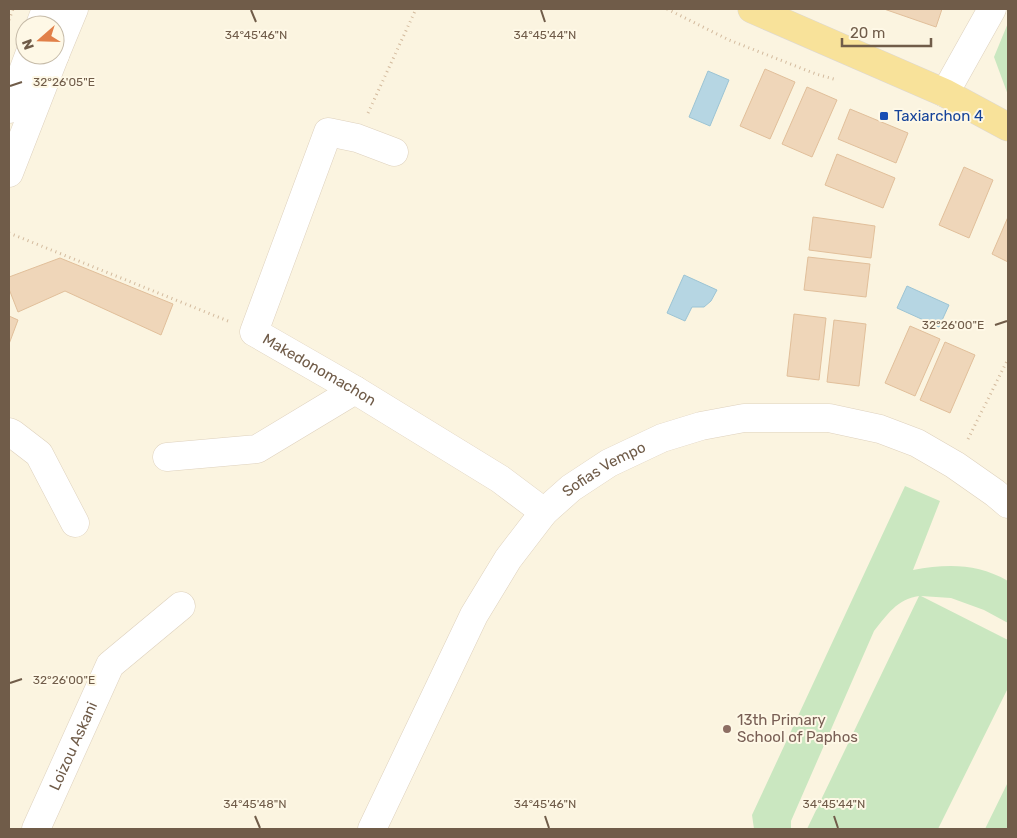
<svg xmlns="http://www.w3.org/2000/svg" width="1017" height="838" font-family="Rubik,sans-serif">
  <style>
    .green { fill: #cae7c0 }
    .water { fill: #b6d6e3; stroke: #9cc4d4 }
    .building { fill: #efd6b9; stroke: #e1bf9a }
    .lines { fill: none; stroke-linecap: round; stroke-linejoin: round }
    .minor-casing { stroke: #ded1bd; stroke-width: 29 }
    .major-casing { stroke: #ddd8d3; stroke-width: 29 }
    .path { stroke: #d3ba9d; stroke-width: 3; stroke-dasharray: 1 4; stroke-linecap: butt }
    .minor { stroke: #fff; stroke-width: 28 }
    .major { stroke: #f8e29a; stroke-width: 28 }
    .ticks { fill: none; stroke: #705c49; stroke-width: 2 }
    .transit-dot { fill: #1a4fb4; stroke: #fef8e6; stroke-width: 2 }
    .education-dot { fill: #8d6e63; stroke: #fef8e6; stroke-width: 2 }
    .labels { text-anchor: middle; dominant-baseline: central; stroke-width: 4; stroke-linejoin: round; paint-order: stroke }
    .transit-label { font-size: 15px; fill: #164399; stroke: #fef8e6; text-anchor: start }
    .street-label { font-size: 15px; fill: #705c49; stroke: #fef8e6 }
    .education-label { font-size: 15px; fill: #785e54; stroke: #fef8e6; text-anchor: start }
    .ticks-label { font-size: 12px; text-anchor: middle; fill: #705c49; stroke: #fef8e6; stroke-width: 4; stroke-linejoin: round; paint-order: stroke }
  </style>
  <rect width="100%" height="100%" fill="#fbf4e0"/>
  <!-- green -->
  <path class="green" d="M1008,23V95L994,57Z
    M905,486L940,501L913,570C947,564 976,563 1008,581V623L984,610L951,598L921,596L1008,640V688L938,829H807L919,596C897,599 887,615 874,631L791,821V829H754L752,815Z
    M1008,782V829H984H985Z"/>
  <!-- water -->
  <path class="water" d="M708,71L729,80L710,126L689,117Z
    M684,275L717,290L711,301L704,307H692L685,321L667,313Z
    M907,286L949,305L939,327L897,308Z"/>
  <!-- building -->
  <path class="building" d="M884,9H942L936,27Z
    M765,69L795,82L770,139L740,126Z
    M807,87L837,100L812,157L782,144Z
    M850,109L908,133L896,163L838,139Z
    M837,154L895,178L883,208L825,185Z
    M964,167L993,180L969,238L939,225Z
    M813,217L875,226L871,258L809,250Z
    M1008,217V262L992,254Z
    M808,257L870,264L866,297L804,290Z
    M60,258L173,304L161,335L65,291L18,312L9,289V277Z
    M794,314L826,318L819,380L787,376Z
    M9,316L18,320L9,344Z
    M834,320L866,324L859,386L827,382Z
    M910,326L940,339L915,396L885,383Z
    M945,342L975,355L950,413L920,400Z"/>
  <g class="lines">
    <!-- minor casing -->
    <g class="minor-casing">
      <g id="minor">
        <path d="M40,25L46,9"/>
        <path d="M55,55L74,9"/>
        <path d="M945,93L992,9"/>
        <path d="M9,109L29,55"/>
        <path id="s1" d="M394,152L357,138L328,132L254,332L355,390L500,479L544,512"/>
        <path d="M9,173L55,55"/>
        <path d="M9,432L13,434L39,454L75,523"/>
        <path d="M167,457L257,449L355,390"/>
        <path id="s2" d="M36,829L110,665L181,606"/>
        <path id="s3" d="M372,829L474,615L508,559L544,512L571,488L609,463L662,438L701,426L744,418H829L880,429L917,443L955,465L995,493L1008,504"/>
      </g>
    </g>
    <!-- major casing -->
    <g class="major-casing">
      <path id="major" d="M752,9L945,93L1008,127"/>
    </g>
    <!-- path -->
    <path class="path" d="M667,9L729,40L816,74L837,80
      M9,20L13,9
      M368,113L416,9
      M9,233L228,321
      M968,439L1008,359"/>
    <!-- minor -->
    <use href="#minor" class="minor"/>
    <!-- major -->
    <use href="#major" class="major"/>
  </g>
  <!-- ticks -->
  <path class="ticks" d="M251,10L256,22M541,10L545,22M10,86L22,82M995,325L1007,321M10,683L22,679M255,816L260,828M545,816L549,828M834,816L838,828"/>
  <!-- markers -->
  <rect class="transit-dot" x="879" y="111" width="10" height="10" rx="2.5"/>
  <circle class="education-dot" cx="727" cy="729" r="5"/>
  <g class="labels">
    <!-- transit labels -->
    <g class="transit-label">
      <text x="894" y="116">Taxiarchon 4</text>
    </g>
    <!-- street labels -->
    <g class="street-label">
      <text stroke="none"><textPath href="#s1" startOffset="358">Makedonomachon</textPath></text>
      <text stroke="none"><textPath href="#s3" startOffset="436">Sofias Vempo</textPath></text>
      <text stroke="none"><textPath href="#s2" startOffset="91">Loizou Askani</textPath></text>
    </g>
    <!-- education labels -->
    <g class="education-label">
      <text x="737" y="720">13th Primary<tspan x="737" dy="17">School of Paphos</tspan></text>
    </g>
  </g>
  <g class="ticks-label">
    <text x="256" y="39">34°45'46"N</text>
    <text x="545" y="39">34°45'44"N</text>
    <text x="64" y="86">32°26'05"E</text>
    <text x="953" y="329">32°26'00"E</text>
    <text x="64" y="684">32°26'00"E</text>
    <text x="255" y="808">34°45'48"N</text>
    <text x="545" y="808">34°45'46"N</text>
    <text x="834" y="808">34°45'44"N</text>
  </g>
  <!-- border -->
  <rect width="1017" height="838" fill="none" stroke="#705c49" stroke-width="20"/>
  <!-- north arrow -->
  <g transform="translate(40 40) rotate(250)"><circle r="24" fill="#fef8e6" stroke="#c5baa7"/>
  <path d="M0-4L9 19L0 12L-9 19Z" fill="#e18049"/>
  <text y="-8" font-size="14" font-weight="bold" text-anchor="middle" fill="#705c49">N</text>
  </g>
  <!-- scale -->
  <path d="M842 38v8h89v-8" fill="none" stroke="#705c49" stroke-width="2.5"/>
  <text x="850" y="38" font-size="15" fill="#705c49" stroke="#fef8e6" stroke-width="4" paint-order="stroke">20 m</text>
</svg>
